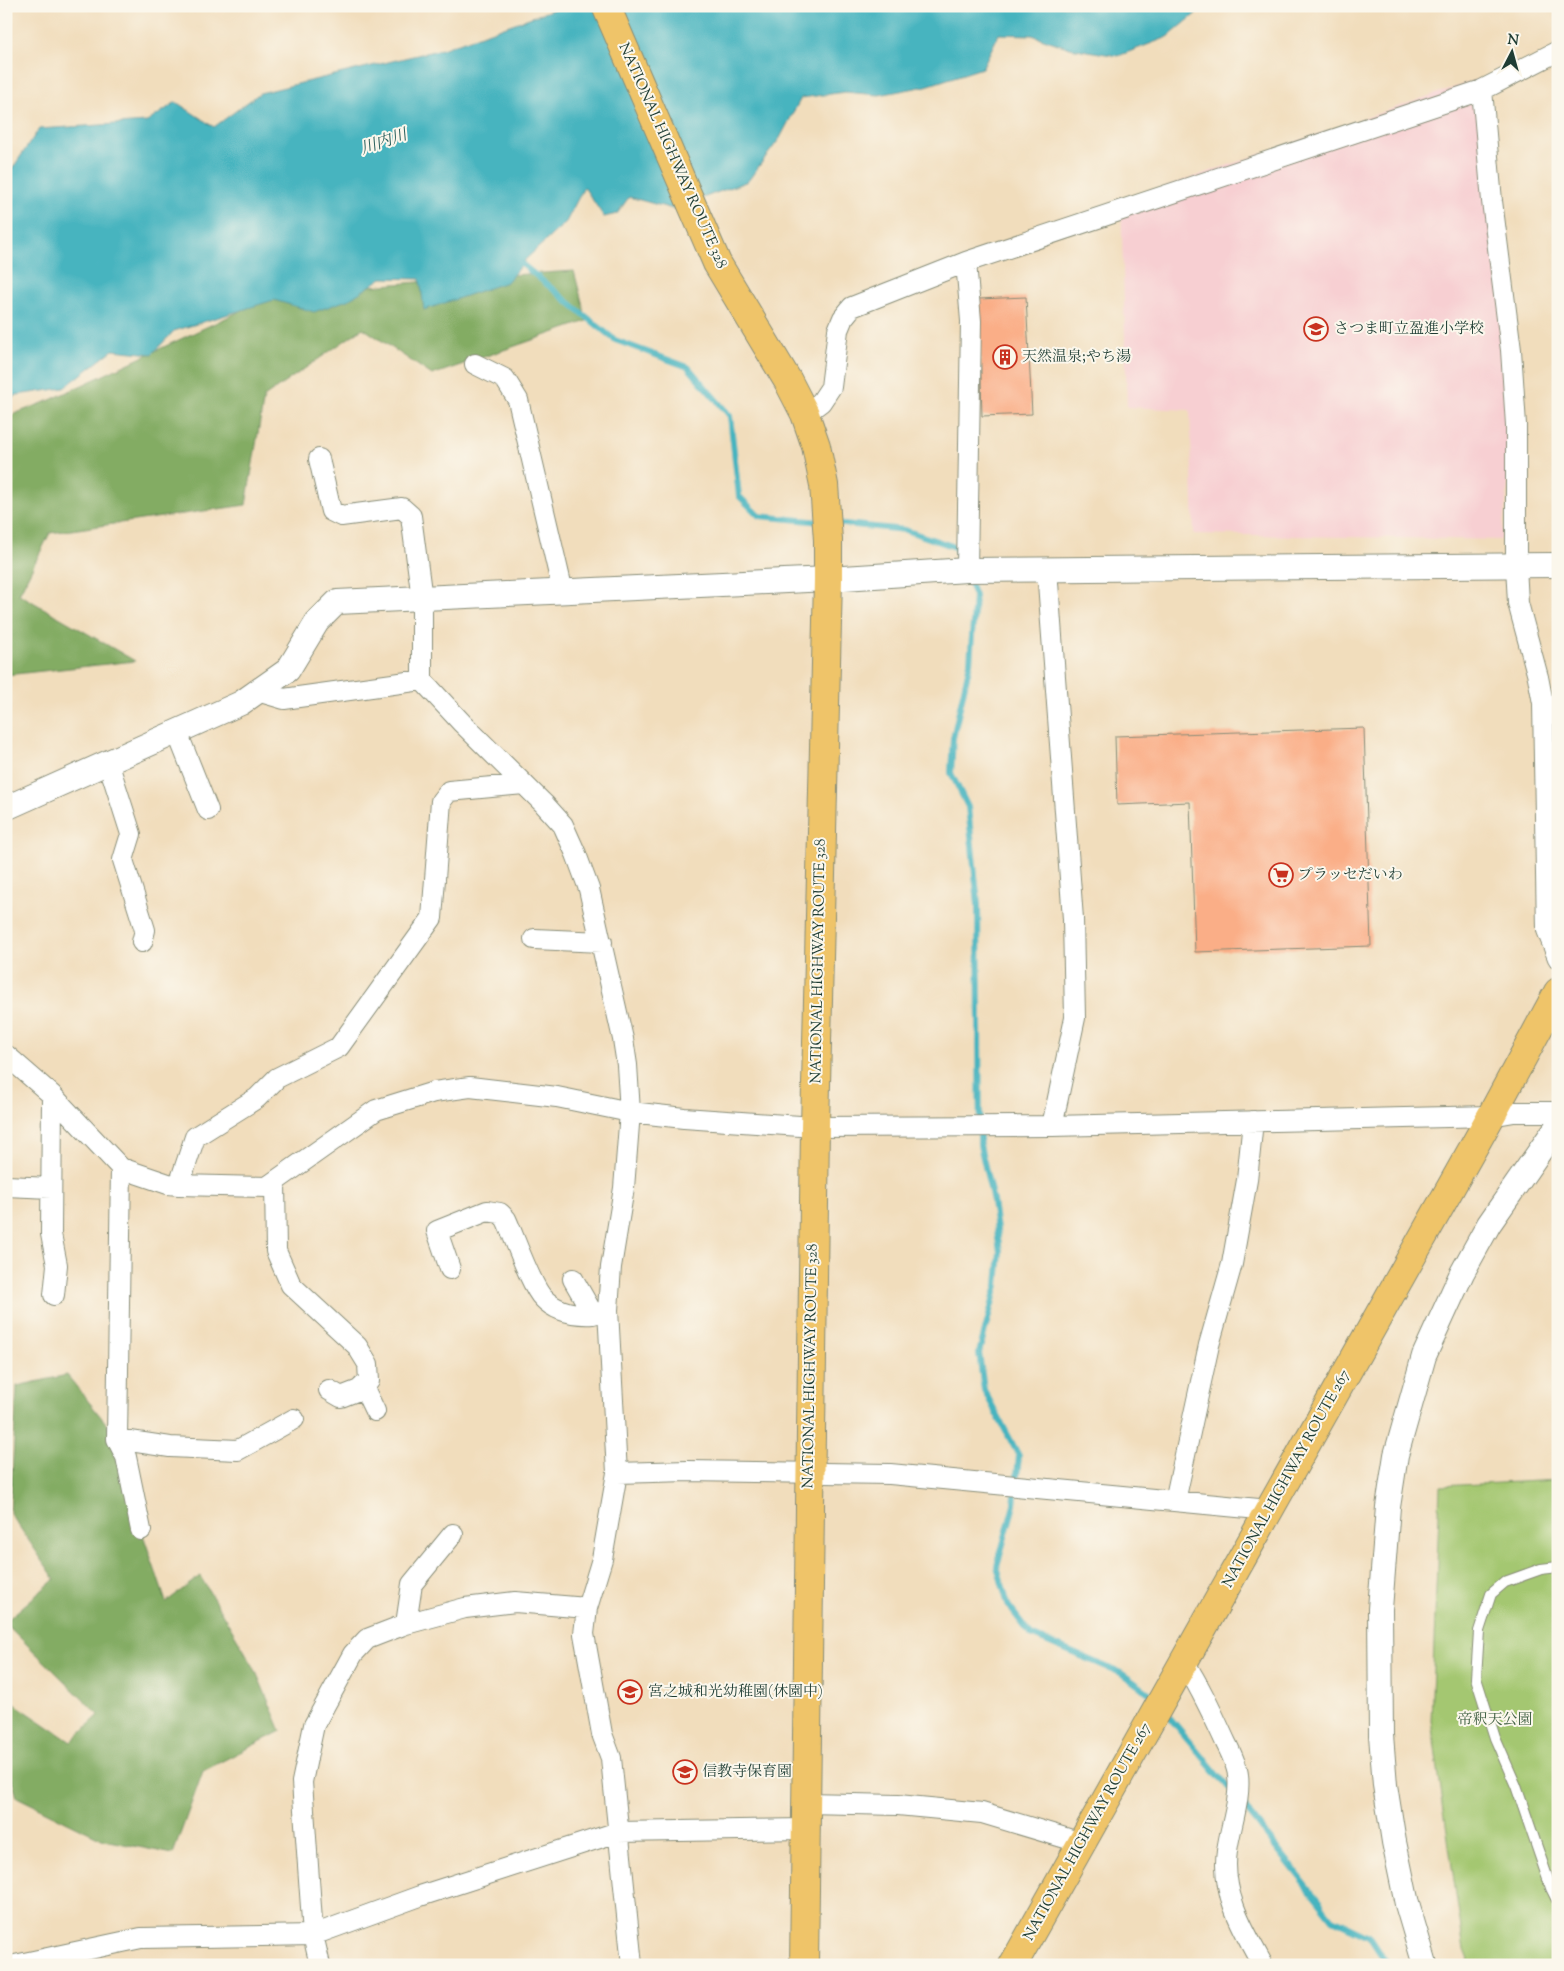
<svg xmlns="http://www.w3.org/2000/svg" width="1564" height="1971" font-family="'Sorts Mill Goudy','Noto Serif JP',serif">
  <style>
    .built { fill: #f7cfd2 }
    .green { fill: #a4c771; stroke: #628252 }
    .forest { fill: #83ac63; stroke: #51744c }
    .water { fill: #46b4bf; stroke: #32787a }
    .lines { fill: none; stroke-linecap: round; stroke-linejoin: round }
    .stream { stroke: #46b4bf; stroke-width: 6 }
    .building { fill: #faae87 }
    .service-casing { stroke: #888d78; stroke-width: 12 }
    .minor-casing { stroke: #888d78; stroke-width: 22 }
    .tertiary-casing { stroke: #888d78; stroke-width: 26 }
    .trunk-casing { stroke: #888d78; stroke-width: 30 }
    .service { stroke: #fff; stroke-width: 10 }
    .minor { stroke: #fff; stroke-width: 20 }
    .tertiary { stroke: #fff; stroke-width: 24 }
    .trunk { stroke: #efc469; stroke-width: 28 }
    .labels { text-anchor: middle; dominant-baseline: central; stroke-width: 4; stroke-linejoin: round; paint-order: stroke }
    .street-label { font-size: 15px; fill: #1f3d34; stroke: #fbf7ec }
    .poi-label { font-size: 15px; fill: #1f3d34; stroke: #fbf7ec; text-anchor: start }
    .park-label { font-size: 15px; fill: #406043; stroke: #fbf7ec }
    .water-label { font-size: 16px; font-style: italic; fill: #2b615e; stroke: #fbf7ec }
  </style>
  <rect width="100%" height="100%" fill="#fbf7ec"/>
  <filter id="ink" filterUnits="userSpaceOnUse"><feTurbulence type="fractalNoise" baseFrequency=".02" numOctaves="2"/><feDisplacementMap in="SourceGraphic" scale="10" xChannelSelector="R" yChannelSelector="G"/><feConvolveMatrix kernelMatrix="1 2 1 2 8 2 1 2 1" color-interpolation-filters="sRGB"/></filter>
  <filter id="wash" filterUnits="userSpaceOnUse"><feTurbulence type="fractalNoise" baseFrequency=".0096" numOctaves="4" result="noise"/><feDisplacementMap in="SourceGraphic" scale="20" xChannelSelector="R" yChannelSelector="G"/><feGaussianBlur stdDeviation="1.12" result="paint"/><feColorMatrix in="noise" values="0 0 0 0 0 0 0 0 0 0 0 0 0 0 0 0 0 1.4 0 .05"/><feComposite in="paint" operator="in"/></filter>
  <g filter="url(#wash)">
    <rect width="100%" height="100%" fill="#f1ddbc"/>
    <!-- built -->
    <path class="built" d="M1479,79L1506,251L1508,485L1501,540L1194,534L1190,410L1127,407L1121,202Z"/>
    <!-- green -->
    <path class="green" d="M1558,1480V1965H1470L1464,1950L1431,1721L1440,1486Z"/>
    <!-- forest -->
    <path class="forest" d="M574,271L587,321L432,375L363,328L264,397L246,505L50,533L19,594L135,661L6,675V417L48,401L277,294L466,278Z
      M67,1375L127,1449L138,1520L166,1602L200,1576L254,1667L281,1731L203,1771L173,1854L104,1840L17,1797L6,1759V1698L71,1742L99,1715L6,1624V1621L55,1579L10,1513L17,1386Z"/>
    <!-- water -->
    <path class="water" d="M563,6H1205L1168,37L1118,56L1070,48L1032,35L999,34L982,68L926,86L879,95L845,92L801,98L780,138L748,181L673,209L629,197L617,214L604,217L584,187L566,222L526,259L507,282L424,310L420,279L382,278L350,299L314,312L274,300L174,331L152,354L113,350L64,388L17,395L6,403V167L12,169L39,129L147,122L176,102L214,127L260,93L442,49Z"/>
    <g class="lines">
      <!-- stream -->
      <path class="stream" d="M517,260L615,340L688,367L730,416L739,496L759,516L821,522
        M834,523L905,530L955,547L960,559
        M967,575L975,596L970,663L953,738L951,773L968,807L978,904L980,1145L993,1201L1000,1252L997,1285L979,1353L984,1390L1019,1456L1014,1505L997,1566L1008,1605L1031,1635L1121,1673L1149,1693L1155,1700
        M1165,1712L1234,1794
        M1240,1802L1333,1919L1369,1936L1388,1965"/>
    </g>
    <g id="blocks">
      <!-- building -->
      <path class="building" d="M1026,297L1032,414L982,416L979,299Z
        M1364,728L1371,946L1195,952L1190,802L1117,805L1115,736Z"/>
    </g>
  </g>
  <g filter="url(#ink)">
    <use href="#blocks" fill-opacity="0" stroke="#888d78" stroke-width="1"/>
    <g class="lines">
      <!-- service casing -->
      <g class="service-casing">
        <path id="service" d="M1558,1567L1541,1569L1505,1582L1491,1594L1479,1631L1476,1678L1495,1738L1516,1786L1551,1888L1558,1902"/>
      </g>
      <!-- minor casing -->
      <g class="minor-casing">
        <path id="minor" d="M1482,90L1492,201L1511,350L1516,425V566L1518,603L1538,677L1543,703L1547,930L1558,958
          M966,262L971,321L967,570
          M475,364L505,379L518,400L563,592
          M805,414L821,402L831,387L838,330L843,318L852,307L966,262L1482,90L1558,51
          M319,459L331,511L341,516L402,508L411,516L422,599V680L462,723L544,804L563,825L576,854L589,889L623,1039L627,1065L630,1112L624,1188L611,1267L608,1310L617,1473L602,1559L587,1608L584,1634L602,1734L611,1758L632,1965
          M1047,569L1073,919L1075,1018L1052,1126
          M257,691L284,699L422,680
          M177,732L208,810
          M108,762L131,834L123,860L145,930L142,942
          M534,939L602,942
          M6,1055L52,1095L121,1168L168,1184L179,1185L267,1187L376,1110L434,1092L470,1087L557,1097L630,1112L684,1118L815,1127L1052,1126L1491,1116L1514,1112H1558
          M52,1095L51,1234L57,1265L54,1295
          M121,1168L117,1439L126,1457L141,1530
          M275,1182L276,1251L291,1285L357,1346L368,1364L369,1381L359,1390L341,1397L329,1390
          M179,1185L195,1137L257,1098L277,1078L339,1047L432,918L441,801L449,791L524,784
          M6,1186L51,1188
          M450,1269L437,1231L487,1211L500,1213L506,1219C514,1236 531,1286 543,1298C556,1312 575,1315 593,1314
          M573,1279L593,1314L604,1311
          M363,1386L375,1411
          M117,1439L170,1447L238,1450L294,1419
          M617,1473L688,1471L890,1474L1269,1510
          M1175,1501L1209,1345L1232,1264L1247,1180L1253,1121
          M406,1624L412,1584L453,1534
          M1184,1662C1201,1688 1213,1715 1226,1743C1231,1753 1237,1765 1238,1775C1241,1800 1230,1827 1227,1851C1221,1893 1243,1929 1263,1965
          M806,1803L898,1805L982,1813L1082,1843
          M15,1965L141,1938L313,1935L420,1896L618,1832L805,1829
          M320,1965L313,1935L302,1782L314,1725L353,1654L367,1639L406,1624L465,1608L515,1602L587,1608"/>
      </g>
      <!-- tertiary casing -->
      <g class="tertiary-casing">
        <path id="tertiary" d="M6,808L241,703L288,670L317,622L337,602L828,579L967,570L1558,565
          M1425,1965L1407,1904L1394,1842L1385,1785L1381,1735L1380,1609L1388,1507L1396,1455L1424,1356L1462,1273L1489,1224L1558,1125"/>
      </g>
      <!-- trunk casing -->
      <g class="trunk-casing">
        <path id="trunk" d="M606,6L717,263L788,381L805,414L816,446L824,485L828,540V579L815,1127L804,1965
          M1013,1965L1491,1116L1558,992"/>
      </g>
      <!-- service -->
      <use href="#service" class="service"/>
      <!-- minor -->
      <use href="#minor" class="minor"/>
      <!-- tertiary -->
      <use href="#tertiary" class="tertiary"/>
      <!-- trunk -->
      <use href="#trunk" class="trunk"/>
    </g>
  </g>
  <!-- icons -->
  <defs>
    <g id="school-ring" transform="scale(1.25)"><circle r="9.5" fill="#fbf7ec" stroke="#c8321e" stroke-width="1.5"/><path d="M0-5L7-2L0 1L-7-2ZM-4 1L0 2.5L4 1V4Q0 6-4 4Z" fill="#c8321e"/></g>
    <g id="building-ring" transform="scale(1.25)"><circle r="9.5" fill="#fbf7ec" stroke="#c8321e" stroke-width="1.5"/><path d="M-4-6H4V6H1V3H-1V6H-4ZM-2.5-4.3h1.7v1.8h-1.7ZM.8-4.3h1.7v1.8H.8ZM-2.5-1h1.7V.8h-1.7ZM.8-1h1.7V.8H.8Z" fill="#c8321e"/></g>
    <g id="supermarket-ring" transform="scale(1.25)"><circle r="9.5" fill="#fbf7ec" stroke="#c8321e" stroke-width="1.5"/><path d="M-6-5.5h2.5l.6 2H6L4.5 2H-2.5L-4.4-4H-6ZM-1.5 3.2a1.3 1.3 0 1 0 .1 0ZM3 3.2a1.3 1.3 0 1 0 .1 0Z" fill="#c8321e"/></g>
  </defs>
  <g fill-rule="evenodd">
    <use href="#school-ring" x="1316" y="329"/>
    <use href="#building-ring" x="1005" y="357"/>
    <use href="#supermarket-ring" x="1281" y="875"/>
    <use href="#school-ring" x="630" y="1692"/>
    <use href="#school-ring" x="685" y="1772"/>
  </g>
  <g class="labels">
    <!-- street labels -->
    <g class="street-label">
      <text transform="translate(672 156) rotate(66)">NATIONAL HIGHWAY ROUTE 328</text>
      <text transform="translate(819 961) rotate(-89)">NATIONAL HIGHWAY ROUTE 328</text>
      <text transform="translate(811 1366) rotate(-89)">NATIONAL HIGHWAY ROUTE 328</text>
      <text transform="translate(1287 1479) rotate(-61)">NATIONAL HIGHWAY ROUTE 267</text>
      <text transform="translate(1088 1832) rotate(-61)">NATIONAL HIGHWAY ROUTE 267</text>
    </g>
    <!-- poi labels -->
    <g class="poi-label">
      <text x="1334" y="329">さつま町立盈進小学校</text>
      <text x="1022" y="357">天然温泉;やち湯</text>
      <text x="1298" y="875">プラッセだいわ</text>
      <text x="648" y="1692">宮之城和光幼稚園(休園中)</text>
      <text x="702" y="1772">信教寺保育園</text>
    </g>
    <!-- park labels -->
    <g class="park-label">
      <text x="1495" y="1720">帝釈天公園</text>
    </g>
    <!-- water labels -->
    <g class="water-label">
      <text transform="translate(384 143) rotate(-19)">川内川</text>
    </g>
  </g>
  <!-- margin -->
  <rect width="1564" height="1971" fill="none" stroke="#fbf7ec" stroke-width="25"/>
  <!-- north arrow -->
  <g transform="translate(1512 52) rotate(6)" stroke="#fbf7ec" stroke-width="4" paint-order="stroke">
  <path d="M0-4L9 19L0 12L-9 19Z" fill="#1f3d34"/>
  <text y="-8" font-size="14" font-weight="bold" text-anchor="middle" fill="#1f3d34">N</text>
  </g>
</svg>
